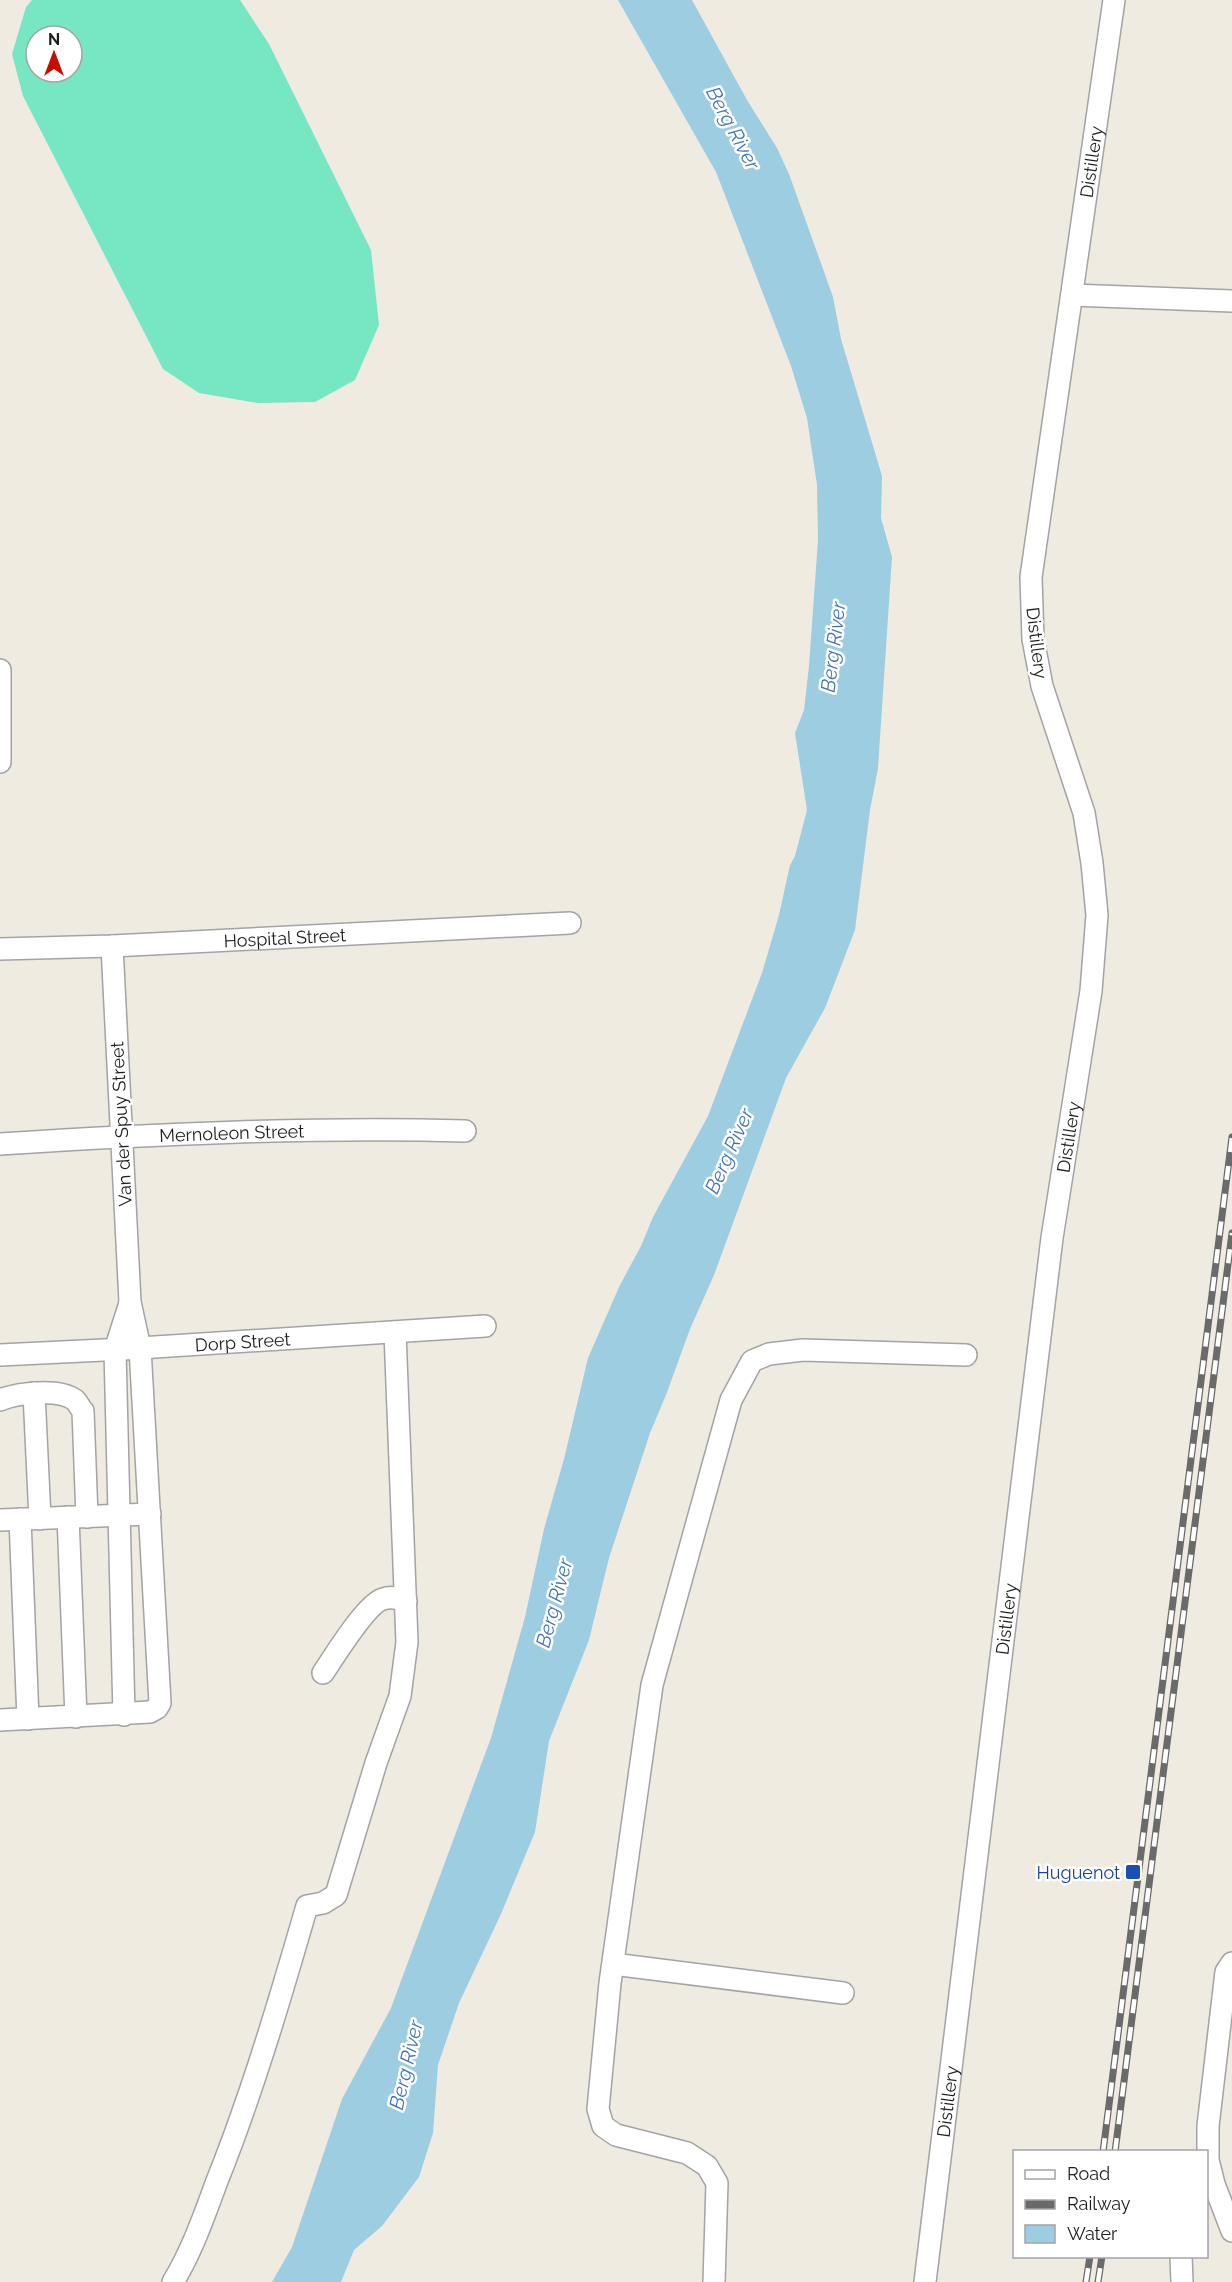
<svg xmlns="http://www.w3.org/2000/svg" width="1232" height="2282" font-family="Raleway,sans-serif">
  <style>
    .pitch { fill: #77e6c2; fill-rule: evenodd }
    .water { fill: #9ccde1 }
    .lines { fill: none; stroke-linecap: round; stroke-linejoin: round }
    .minor-casing { stroke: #a3a3a3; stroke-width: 24 }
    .minor { stroke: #fff; stroke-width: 21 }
    .rail-casing { stroke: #6a6a6a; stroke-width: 7 }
    .rail { stroke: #fff; stroke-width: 4.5; stroke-dasharray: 14; stroke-linecap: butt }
    .transit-dot { fill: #1a4fb4; stroke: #fff; stroke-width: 2 }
    .labels { text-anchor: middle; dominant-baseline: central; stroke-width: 5; stroke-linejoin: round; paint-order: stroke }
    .street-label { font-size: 18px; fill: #1c1c1c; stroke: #fff }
    .transit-label { font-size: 18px; fill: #164399; stroke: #fff; text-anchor: end }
    .water-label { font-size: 20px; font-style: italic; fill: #4173b4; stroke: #fff }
  </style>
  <rect width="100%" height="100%" fill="#efebe1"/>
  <!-- pitch -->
  <path class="pitch" d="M32,0H240L269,44L371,250L379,325L355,380L315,402L258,403L199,393L163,369L23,96L12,54L26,7ZM36,36H72V72H36Z"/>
  <!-- water -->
  <path class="water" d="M618,0H692L747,100L777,148L789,174L833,297L841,339L882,476L881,518L892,557L878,768L870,810L855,930L825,1008L786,1078L714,1275L690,1329L666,1395L650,1433L609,1558L589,1640L549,1741L535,1832L501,1914L459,2003L438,2065L433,2133L419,2177L382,2226L354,2250L341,2282H272L292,2247L342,2099L391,2008L491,1738L525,1617L544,1529L564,1459L588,1358L620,1285L641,1246L653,1217L708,1116L762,973L779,915L790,865L795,856L807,810L795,733L804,710L809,666L818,540L817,485L807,418L791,366L716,172Z"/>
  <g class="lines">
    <!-- minor casing -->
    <g class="minor-casing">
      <g id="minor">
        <path d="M1072,295L1232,301"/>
        <path d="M0,670V762"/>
        <path id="s1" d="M0,949L112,946L570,923"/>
        <path id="s2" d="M0,1144C155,1134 310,1127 465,1131"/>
        <path id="s3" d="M0,1355L124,1349L485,1326"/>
        <path d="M34,1393L40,1519"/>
        <path d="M0,1400C17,1393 59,1388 75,1400C78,1403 80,1408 83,1411L87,1517"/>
        <path d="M68,1517L76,1717"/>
        <path d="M20,1519L28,1719"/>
        <path d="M0,1520L150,1514"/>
        <path d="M323,1673C334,1657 366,1604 383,1599C391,1596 398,1598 406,1601"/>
        <path d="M124,1715L115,1350L130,1303"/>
        <path d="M0,1720L150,1712L157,1708L160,1703L140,1348L130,1302L112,946"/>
        <path d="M1232,1963L1226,1972L1208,2126V2160L1214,2184L1232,2231"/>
        <path d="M613,1964L843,1993"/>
        <path d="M1181,2256L1182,2282"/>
        <path d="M173,2282C192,2251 204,2216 217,2181C253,2091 280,1999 307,1906L323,1903L336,1895L376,1763L400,1696L407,1642L395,1332"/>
        <path d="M714,2282L717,2183L707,2166L687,2153L616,2135L603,2126L598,2109L610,1983L652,1685L731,1400L752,1361L769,1354L803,1350L966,1355"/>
        <path id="s4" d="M925,2282L1052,1238L1091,991L1097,915L1092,863L1084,813L1042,686L1033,639L1031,577L1114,0"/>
      </g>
    </g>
    <!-- minor -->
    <use href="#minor" class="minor"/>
    <!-- rail casing -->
    <g class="rail-casing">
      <path id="rail" d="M1103,2152L1232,1137
        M1115,2152L1232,1233
        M1086,2282L1090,2256
        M1098,2282L1102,2256"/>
    </g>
    <!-- rail -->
    <use href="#rail" class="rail"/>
  </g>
  <!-- markers -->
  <rect class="transit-dot" x="1125" y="1864" width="16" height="16" rx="3"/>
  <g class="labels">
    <!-- street labels -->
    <g class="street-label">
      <text stroke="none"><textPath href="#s4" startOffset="2144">Distillery</textPath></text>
      <text transform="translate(1037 643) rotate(83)">Distillery</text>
      <text stroke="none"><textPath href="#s1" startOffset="285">Hospital Street</textPath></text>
      <text transform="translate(121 1124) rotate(-93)">Van der Spuy Street</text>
      <text stroke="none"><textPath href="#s2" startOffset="232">Mernoleon Street</textPath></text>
      <text stroke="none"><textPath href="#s4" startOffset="1154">Distillery</textPath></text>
      <text stroke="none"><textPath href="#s3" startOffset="243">Dorp Street</textPath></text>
      <text stroke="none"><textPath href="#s4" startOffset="668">Distillery</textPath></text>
      <text stroke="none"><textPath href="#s4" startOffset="182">Distillery</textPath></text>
    </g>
    <!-- transit labels -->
    <g class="transit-label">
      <text x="1120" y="1872">Huguenot</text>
    </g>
    <!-- water labels -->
    <g class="water-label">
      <text transform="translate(733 128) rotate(62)">Berg River</text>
      <text transform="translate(833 647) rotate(-83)">Berg River</text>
      <text transform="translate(729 1151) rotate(-66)">Berg River</text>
      <text transform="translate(554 1603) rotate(-75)">Berg River</text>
      <text transform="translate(406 2065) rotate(-77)">Berg River</text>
    </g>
  </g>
  <!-- legend -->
  <rect x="1013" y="2150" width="195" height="108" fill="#ffffff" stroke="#a4a4a4" stroke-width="1.5"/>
  <rect x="1025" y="2170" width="30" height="9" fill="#ffffff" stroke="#a4a4a4" stroke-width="1.5"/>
  <text x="1067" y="2180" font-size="18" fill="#1c1c1c">Road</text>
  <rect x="1025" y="2200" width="30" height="9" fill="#6a6a6a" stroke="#a4a4a4" stroke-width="1.5"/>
  <text x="1067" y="2210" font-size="18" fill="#1c1c1c">Railway</text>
  <rect x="1025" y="2225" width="30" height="18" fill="#9ccde1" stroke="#a4a4a4" stroke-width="1.5"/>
  <text x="1067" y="2240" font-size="18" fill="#1c1c1c">Water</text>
  <!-- north arrow -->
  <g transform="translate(54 54)"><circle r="28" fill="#ffffff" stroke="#a4a4a4" stroke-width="1.5"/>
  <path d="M0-4.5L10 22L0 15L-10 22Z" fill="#c80d00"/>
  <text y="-9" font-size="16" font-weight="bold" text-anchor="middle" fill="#1c1c1c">N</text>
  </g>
</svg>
